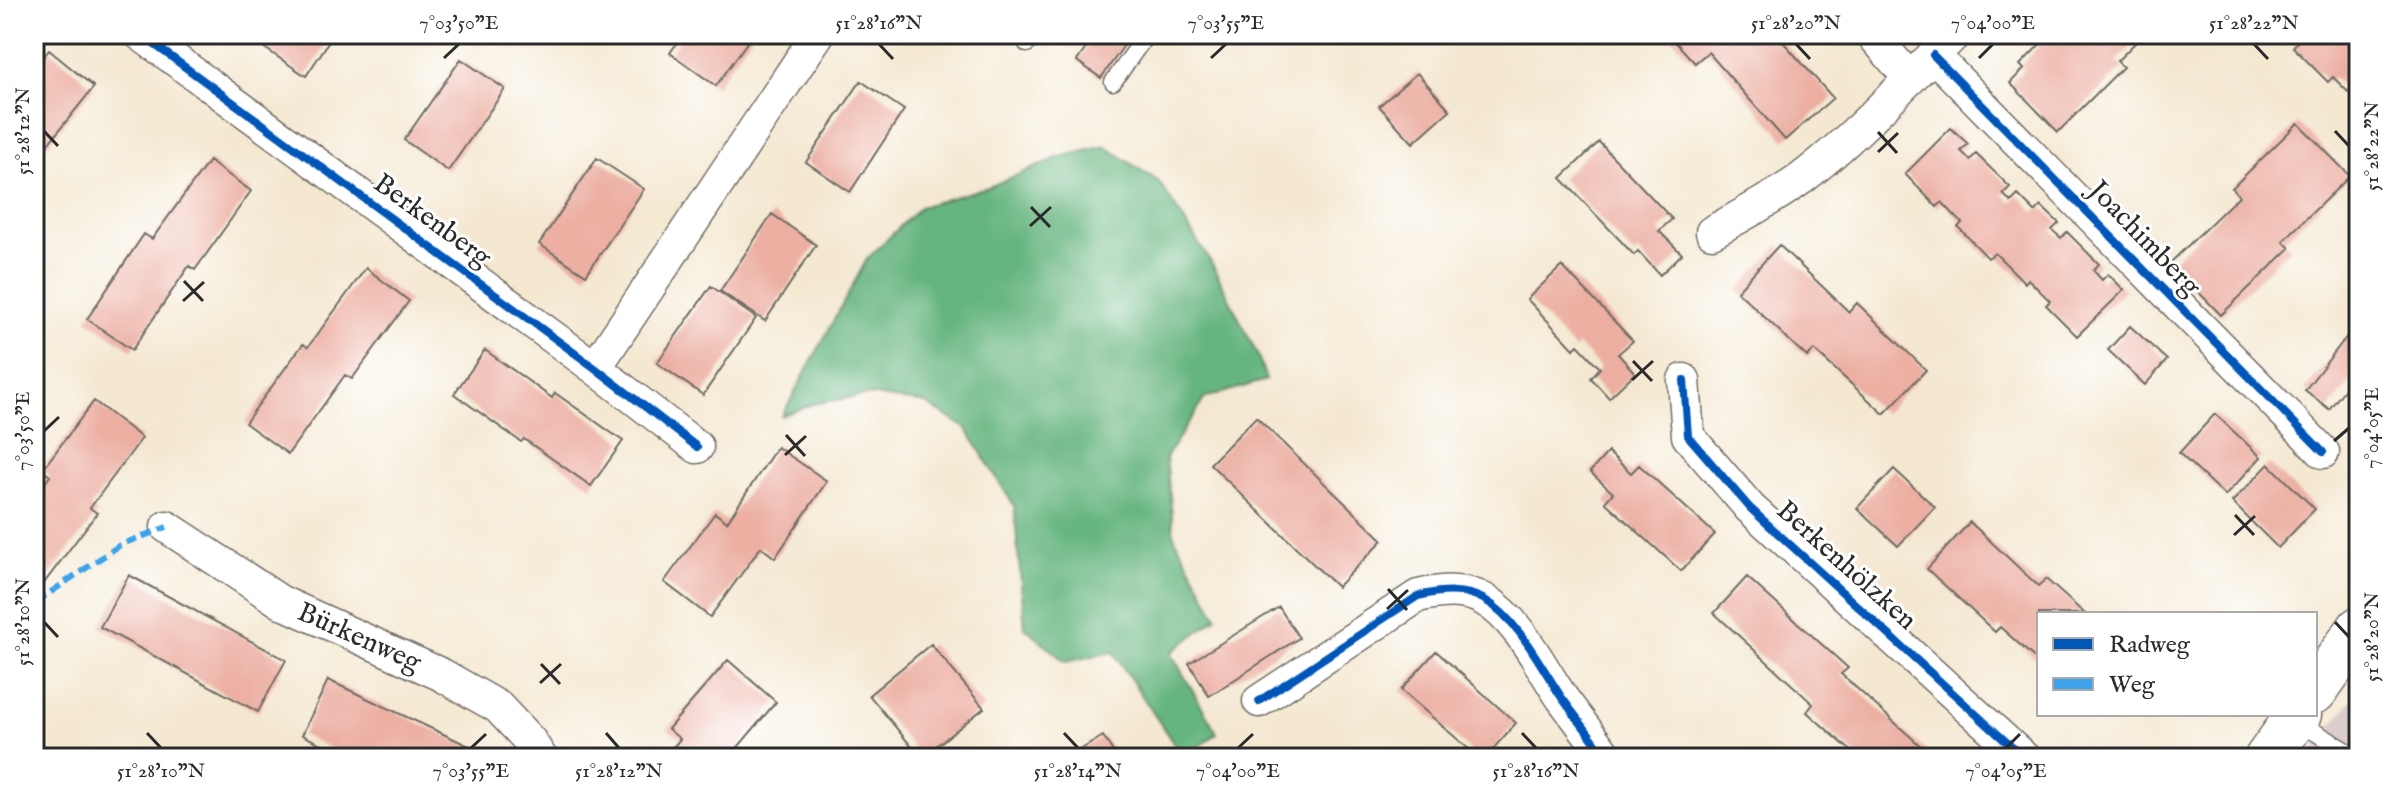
<svg xmlns="http://www.w3.org/2000/svg" width="2393" height="792" font-family="'IM FELL English',serif">
  <style>
    .industrial { fill: #d1bfbf }
    .forest { fill: #66b57f; stroke: #487055; stroke-width: 2 }
    .building { fill: #ecafa2 }
    .lines { fill: none; stroke-linecap: round; stroke-linejoin: round }
    .lane-casing { stroke: #716d65; stroke-width: 19 }
    .street-casing { stroke: #716d65; stroke-width: 35 }
    .secondary-casing { stroke: #716d65; stroke-width: 47 }
    .lane { stroke: #fff; stroke-width: 16 }
    .street { stroke: #fff; stroke-width: 32 }
    .secondary { stroke: #fff; stroke-width: 44 }
    .quiet { stroke: #3ea3eb; stroke-width: 6; stroke-dasharray: 12 6; stroke-linecap: butt }
    .cycleway-casing { stroke: #fff; stroke-width: 13 }
    .cycleway { stroke: #0057b8; stroke-width: 8 }
    .ticks { fill: none; stroke: #2b2b2b; stroke-width: 3 }
    .labels { text-anchor: middle; dominant-baseline: central; stroke-width: 6; stroke-linejoin: round; paint-order: stroke }
    .street-label { font-size: 28px; fill: #2b2b2b; stroke: #fff }
    .neatline { fill: none; stroke: #2b2b2b; stroke-width: 3 }
    .ticks-label { font-size: 20px; text-anchor: middle; fill: #2b2b2b }
  </style>
  <rect width="100%" height="100%" fill="#fff"/>
  <filter id="ink" filterUnits="userSpaceOnUse"><feTurbulence type="fractalNoise" baseFrequency=".0125" numOctaves="2"/><feDisplacementMap in="SourceGraphic" scale="16" xChannelSelector="R" yChannelSelector="G"/><feConvolveMatrix kernelMatrix="1 2 1 2 8 2 1 2 1" color-interpolation-filters="sRGB"/></filter>
  <filter id="wash" filterUnits="userSpaceOnUse"><feTurbulence type="fractalNoise" baseFrequency=".006" numOctaves="4" result="noise"/><feDisplacementMap in="SourceGraphic" scale="32" xChannelSelector="R" yChannelSelector="G"/><feGaussianBlur stdDeviation="1.8" result="paint"/><feColorMatrix in="noise" values="0 0 0 0 0 0 0 0 0 0 0 0 0 0 0 0 0 1.4 0 .05"/><feComposite in="paint" operator="in"/></filter>
  <g filter="url(#wash)">
    <rect width="100%" height="100%" fill="#f4e8d1"/>
    <!-- industrial -->
    <path class="industrial" d="M2359,691V758H2307L2310,753Z"/>
    <!-- forest -->
    <path class="forest" d="M1105,146L1159,182L1212,264L1258,356L1266,380L1205,398L1166,457L1174,536L1217,617L1171,653L1217,733L1185,758H1183L1113,652L1065,662L1025,627L1014,506L966,428L925,403L867,395L812,404L782,416L867,259L920,207L991,186L1060,157Z"/>
    <g id="blocks">
      <!-- building -->
      <path class="building" d="M271,34H334L306,76L263,47Z
        M683,34H753L716,86L670,53Z
        M1096,34H1132L1101,78L1077,61Z
        M1668,34H1776L1833,98L1785,140L1708,52L1695,63Z
        M2050,34H2144L2117,61L2123,67L2058,132L2010,83L2024,69L2020,65Z
        M2291,34H2359V81L2348,92L2333,77L2328,82L2293,47L2298,41Z
        M49,50L94,87L36,159L34,158V69Z
        M461,59L505,89L448,171L404,140Z
        M1417,73L1450,110L1413,143L1379,106Z
        M861,81L904,110L850,192L806,162Z
        M2298,123L2350,176L2283,241L2290,248L2221,315L2170,263L2239,196L2232,188Z
        M1951,128L1968,144L1961,151L1970,160L1976,154L2010,187L2003,194L2011,202L2018,195L2035,212L2041,206L2059,223L2052,230L2061,238L2067,232L2099,264L2093,270L2102,280L2108,274L2124,290L2077,336L2046,305L2050,301L2028,279L2025,283L1995,253L1988,258L1958,227L1962,223L1942,202L1937,207L1905,174Z
        M1599,142L1672,219L1659,231L1682,254L1660,275L1638,251L1634,255L1561,178Z
        M597,158L644,189L586,275L539,244Z
        M209,161L251,191L195,270L189,266L132,350L87,319L144,234L152,239Z
        M772,214L816,245L765,321L720,291Z
        M1779,245L1849,312L1857,303L1926,370L1884,414L1814,350L1807,357L1737,291Z
        M1562,266L1633,341L1618,354L1635,373L1609,398L1591,378L1600,368L1578,345L1574,349L1527,299Z
        M366,268L409,301L352,379L345,375L288,454L245,423L303,344L308,347Z
        M711,286L756,318L703,395L657,363Z
        M2359,321V371L2329,409L2305,390Z
        M2130,326L2167,360L2145,385L2108,350Z
        M485,350L552,398L555,393L623,441L591,486L524,439L521,442L454,394Z
        M94,401L142,438L90,508L97,513L38,591L34,588V498L50,476L42,470Z
        M2215,414L2261,457L2225,496L2179,453Z
        M1256,417L1383,540L1337,587L1210,464Z
        M777,447L827,481L775,558L761,547L710,617L664,582L715,513L727,522Z
        M1608,452L1631,473L1639,465L1715,534L1681,571L1605,502L1613,493L1590,472Z
        M2269,464L2315,509L2278,548L2232,502Z
        M1894,469L1935,507L1898,546L1857,508Z
        M1970,522L2038,586L2046,579L2085,614H2039V662L2000,627L1995,632L1927,569Z
        M129,575L286,660L258,712L100,627Z
        M1747,577L1848,668L1841,674L1934,758H1859L1807,712L1813,704L1714,613Z
        M1279,607L1299,638L1209,696L1189,663Z
        M931,644L984,708L921,758L869,695Z
        M1436,651L1516,723L1485,758H1479L1401,690Z
        M728,660L776,702L729,758H664L680,739L668,729Z
        M328,680L411,719L495,758H351L302,735Z
        M1103,736L1117,758H1067Z"/>
    </g>
  </g>
  <g filter="url(#ink)">
    <use href="#blocks" fill-opacity="0" stroke="#716d65" stroke-width="2"/>
    <g class="lines">
      <!-- lane casing -->
      <g class="lane-casing">
        <path id="lane" d="M1027,44L1034,34
          M1113,82L1147,34
          M2296,721L2359,758"/>
      </g>
      <!-- street casing -->
      <g class="street-casing">
        <path id="street" d="M140,34L595,368L697,447
          M1872,34L1910,79
          M1933,55L2323,452
          M1712,232C1743,215 1774,198 1802,178C1857,136 1905,82 1955,34
          M595,368L818,34
          M1684,380L1688,436L1750,508L2024,758
          M167,527L281,602L442,675L498,707L530,741L541,758
          M1259,701L1418,596C1440,591 1464,588 1485,600C1518,619 1541,667 1562,698C1577,718 1592,738 1607,758"/>
      </g>
      <!-- secondary casing -->
      <g class="secondary-casing">
        <path id="secondary" d="M2315,691L2359,629
          M2267,758L2299,714"/>
      </g>
      <!-- lane -->
      <use href="#lane" class="lane"/>
      <!-- street -->
      <use href="#street" class="street"/>
      <!-- secondary -->
      <use href="#secondary" class="secondary"/>
      <!-- quiet -->
      <path class="quiet" d="M34,598L45,596L120,545L167,527"/>
      <!-- cycleway casing -->
      <g class="cycleway-casing">
        <path id="cycleway" d="M140,34L595,368L697,447
          M1933,55L2323,452
          M1684,380L1688,436L1750,508L2024,758
          M1259,701L1418,596C1440,591 1464,588 1485,600C1518,619 1541,667 1562,698C1577,718 1592,738 1607,758"/>
      </g>
      <!-- cycleway -->
      <use href="#cycleway" class="cycleway"/>
    </g>
  </g>
  <!-- ticks -->
  <path class="ticks" d="M879,44L893,59M1796,44L1810,59M2254,44L2268,59M444,58L459,44M1211,58L1226,44M1979,58L1993,44M44,131L58,146M2335,131L2349,146M1878,132L1897,153M1878,152L1898,133M1031,207L1050,227M1030,226L1051,207M184,281L203,301M183,301L204,282M1633,361L1652,381M1632,380L1653,361M44,431L59,417M786,435L805,456M2334,441L2349,428M785,455L806,436M2235,515L2254,535M2234,535L2255,516M1388,589L1407,610M1387,609L1408,590M44,622L58,637M2335,622L2349,637M541,664L560,684M540,683L561,664M147,733L161,748M606,733L619,748M1064,733L1078,748M1522,733L1536,748M471,748L486,734M1238,748L1253,734M2006,748L2020,734"/>
  <g class="labels">
    <!-- street labels -->
    <g class="street-label">
      <text transform="translate(432 221) rotate(36)">Berkenberg</text>
      <text transform="translate(2144 239) rotate(46)">Joachimberg</text>
      <text transform="translate(1846 566) rotate(42)">Berkenhölzken</text>
      <text transform="translate(359 638) rotate(24)">Bürkenweg</text>
    </g>
  </g>
  <!-- margin -->
  <rect width="2393" height="792" fill="none" stroke="#fff" stroke-width="88"/>
  <!-- legend -->
  <rect x="2037" y="612" width="280" height="104" fill="#ffffff" stroke="#aaaaaa" stroke-width="2"/>
  <rect x="2053" y="638" width="40" height="12" fill="#0057b8" stroke="#aaaaaa" stroke-width="2"/>
  <text x="2109" y="652" font-size="24" fill="#2b2b2b">Radweg</text>
  <rect x="2053" y="678" width="40" height="12" fill="#3ea3eb" stroke="#aaaaaa" stroke-width="2"/>
  <text x="2109" y="692" font-size="24" fill="#2b2b2b">Weg</text>
  <rect x="44" y="44" width="2305" height="704" class="neatline"/>
  <g class="ticks-label">
    <text x="459" y="29">7°03'50"E</text>
    <text x="879" y="29">51°28'16"N</text>
    <text x="1226" y="29">7°03'55"E</text>
    <text x="1796" y="29">51°28'20"N</text>
    <text x="1993" y="29">7°04'00"E</text>
    <text x="2254" y="29">51°28'22"N</text>
    <text transform="translate(22 131) rotate(-90)" y="7">51°28'12"N</text>
    <text transform="translate(2371 146) rotate(-90)" y="7">51°28'22"N</text>
    <text transform="translate(2371 428) rotate(-90)" y="7">7°04'05"E</text>
    <text transform="translate(22 431) rotate(-90)" y="7">7°03'50"E</text>
    <text transform="translate(22 622) rotate(-90)" y="7">51°28'10"N</text>
    <text transform="translate(2371 637) rotate(-90)" y="7">51°28'20"N</text>
    <text x="161" y="777">51°28'10"N</text>
    <text x="471" y="777">7°03'55"E</text>
    <text x="619" y="777">51°28'12"N</text>
    <text x="1078" y="777">51°28'14"N</text>
    <text x="1238" y="777">7°04'00"E</text>
    <text x="1536" y="777">51°28'16"N</text>
    <text x="2006" y="777">7°04'05"E</text>
  </g>
</svg>
